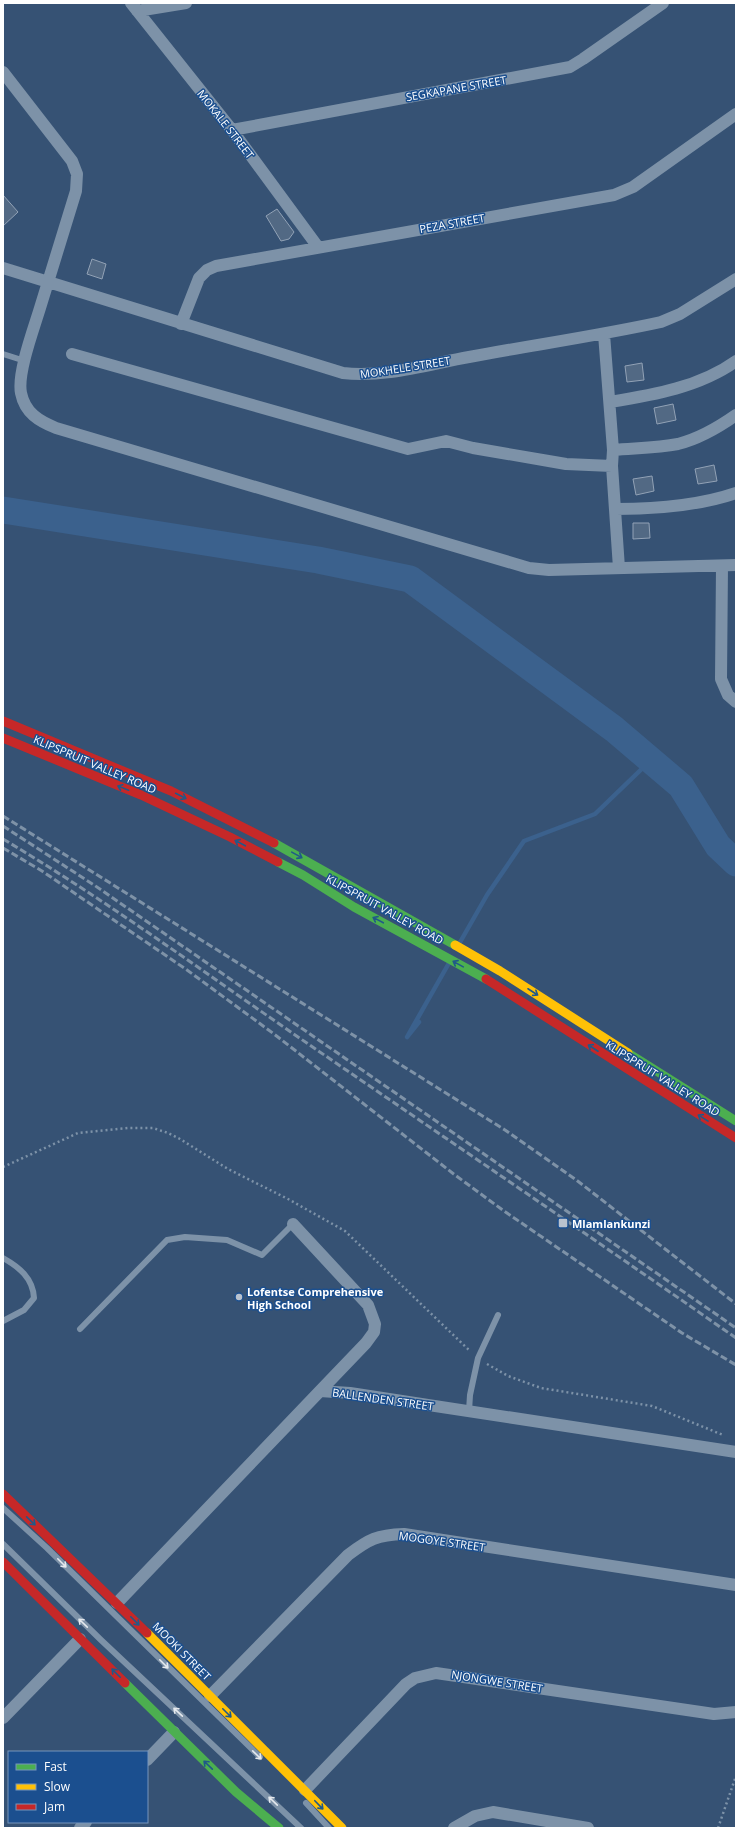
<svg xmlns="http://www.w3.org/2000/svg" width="739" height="1831" font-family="'Open Sans',sans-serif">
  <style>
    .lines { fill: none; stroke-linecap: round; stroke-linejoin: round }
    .stream { stroke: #3b618d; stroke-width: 4.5 }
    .river { stroke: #3b618d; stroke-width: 27 }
    .building { fill: #526984; stroke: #92a2b6 }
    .path { stroke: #7d92a8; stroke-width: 2.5; stroke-dasharray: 2 3; stroke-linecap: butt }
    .lane { stroke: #7d92a8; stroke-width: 6 }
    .street { stroke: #7d92a8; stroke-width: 12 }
    .fast { stroke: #4caf50; stroke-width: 9 }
    .slow { stroke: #ffc107; stroke-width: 9 }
    .jam { stroke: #c62828; stroke-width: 9 }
    .rail { stroke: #7e92a7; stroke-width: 3; stroke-dasharray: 7 3; stroke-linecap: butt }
    .oneway { stroke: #205989 }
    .oneway2 { stroke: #e5e9ee }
    .poi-dot { fill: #b9c2ce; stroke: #1b4f8f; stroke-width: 1.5 }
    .labels { text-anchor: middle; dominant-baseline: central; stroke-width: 3; stroke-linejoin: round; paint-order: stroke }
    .street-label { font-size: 11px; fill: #fff; stroke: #1b4f8f }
    .poi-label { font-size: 11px; font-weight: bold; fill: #fff; stroke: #1b4f8f; text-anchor: start }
  </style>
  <rect width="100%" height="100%" fill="#365274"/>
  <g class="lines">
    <!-- stream -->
    <path class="stream" d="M459,944L487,895L524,841L595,814L651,760
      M419,1022L407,1037L449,963"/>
    <!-- river -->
    <path class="river" d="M3,510L318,560L410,579L614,729L681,786L718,846L736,863"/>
  </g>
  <!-- building -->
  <path class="building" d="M3,195L18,212L3,226Z
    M277,209L294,232L289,239L281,241L266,216Z
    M92,259L106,264L102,279L87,274Z
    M642,363L644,380L627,382L625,366Z
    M673,404L676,420L657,424L654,408Z
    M714,465L717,481L698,484L695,469Z
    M652,476L654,491L636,495L633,479Z
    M633,523H649L650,538L633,539Z"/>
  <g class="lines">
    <!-- path -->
    <path class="path" d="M3,1167L78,1133L128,1128H153L168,1133L180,1139L228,1169L288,1199L345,1231L470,1351
      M487,1364L508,1376L541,1388L652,1406L723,1435
      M718,1828L736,1776"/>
    <!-- lane -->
    <path class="lane" d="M3,354L25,361
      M3,1258C19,1267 33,1278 34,1298L24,1310L3,1321
      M80,1329L167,1240L185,1237L227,1240L262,1255L293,1224
      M469,1411L470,1395L478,1358L498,1315
      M3,1508L47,1548L260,1757
      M3,1544L101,1640L301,1828
      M306,1803L329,1828"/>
    <!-- street -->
    <path class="street" d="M131,3L232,130L318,247
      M137,11L186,3
      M3,72L72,161L77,174L76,191C64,230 52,269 40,308C34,328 17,373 21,393C25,413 39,421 56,428L529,568L549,570L736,565
      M232,130L570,67L583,59L663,3
      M3,268L343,373C383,378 429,364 469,357C533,345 597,336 661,322L680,314L736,279
      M181,324L199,278L207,270L216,266L614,195L633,187L736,114
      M604,334L613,450L612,466L619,568
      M72,354L408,449L446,441L473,448L566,464L612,466
      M610,402C653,395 700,387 736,361
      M613,450C635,448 657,448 678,444C698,439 719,427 736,415
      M616,509C656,509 698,506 736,493
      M722,566L721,679L728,695L736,702
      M293,1224L368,1305L375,1324L374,1332L366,1343L320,1391
      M117,1603L320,1391L350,1393L736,1452
      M210,1696L348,1555C369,1539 377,1535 404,1534L736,1585
      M3,1718L80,1639
      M147,1760L174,1732
      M305,1790L406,1684L415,1678L436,1673L714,1714L736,1712
      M80,1828L86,1822
      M454,1828L475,1816L493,1812L588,1828"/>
    <!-- fast -->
    <path class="fast" d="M274,843L455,945
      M278,862L303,875L354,907L486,979
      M628,1053L736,1121
      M125,1683L236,1792L279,1828"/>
    <!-- slow -->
    <path class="slow" d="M455,945L500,971L628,1053
      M147,1633L342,1828"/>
    <!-- jam -->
    <path class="jam" d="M3,721L171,791L274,843
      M3,738L141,795L230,837L278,862
      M486,979L736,1138
      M3,1494L147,1633
      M3,1562L125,1683"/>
    <!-- rail -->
    <path class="rail" d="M3,816L505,1130L575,1179L736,1304
      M3,826L94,885L736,1328
      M3,839C111,903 213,979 317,1050C457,1146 597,1241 736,1338
      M3,848L42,871L187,970L274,1034L455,1175L504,1211L682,1333L736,1365"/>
  </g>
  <!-- one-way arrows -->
  <defs><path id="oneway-shaft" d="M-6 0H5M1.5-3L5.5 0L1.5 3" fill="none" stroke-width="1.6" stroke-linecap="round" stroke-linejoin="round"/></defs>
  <g class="oneway">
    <use href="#oneway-shaft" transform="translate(123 788) rotate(-158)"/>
    <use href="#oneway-shaft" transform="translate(181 796) rotate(27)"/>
    <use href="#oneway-shaft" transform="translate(240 843) rotate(-152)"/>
    <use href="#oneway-shaft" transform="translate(297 855) rotate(29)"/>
    <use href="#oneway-shaft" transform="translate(378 920) rotate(-152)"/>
    <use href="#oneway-shaft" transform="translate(458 964) rotate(-151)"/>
    <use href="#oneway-shaft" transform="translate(533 992) rotate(33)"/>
    <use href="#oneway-shaft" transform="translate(593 1048) rotate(-147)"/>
    <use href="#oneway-shaft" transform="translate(703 1118) rotate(-148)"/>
    <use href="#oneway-shaft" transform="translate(31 1521) rotate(44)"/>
    <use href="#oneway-shaft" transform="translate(135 1621) rotate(45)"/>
    <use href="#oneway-shaft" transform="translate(116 1673) rotate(-135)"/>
    <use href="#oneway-shaft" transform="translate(227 1713) rotate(45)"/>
    <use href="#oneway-shaft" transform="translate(208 1765) rotate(-136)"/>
    <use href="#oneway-shaft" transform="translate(319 1805) rotate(46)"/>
  </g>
  <g class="oneway2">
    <use href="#oneway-shaft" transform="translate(62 1563) rotate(45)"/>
    <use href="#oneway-shaft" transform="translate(83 1623) rotate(-136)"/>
    <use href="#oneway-shaft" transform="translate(164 1664) rotate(45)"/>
    <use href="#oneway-shaft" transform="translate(178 1712) rotate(-137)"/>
    <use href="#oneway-shaft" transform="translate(257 1755) rotate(44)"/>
    <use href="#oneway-shaft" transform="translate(273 1801) rotate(-136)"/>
  </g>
  <!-- markers -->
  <g class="poi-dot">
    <rect x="558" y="1218" width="10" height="10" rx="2"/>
    <circle cx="239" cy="1297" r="4"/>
  </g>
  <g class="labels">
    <!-- street labels -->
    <g class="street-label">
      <text transform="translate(456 88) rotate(-10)">SEGKAPANE STREET</text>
      <text transform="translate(226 124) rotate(52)">MOKALE STREET</text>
      <text transform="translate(452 223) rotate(-10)">PEZA STREET</text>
      <text transform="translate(405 367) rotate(-9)">MOKHELE STREET</text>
      <text transform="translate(95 764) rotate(23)">KLIPSPRUIT VALLEY ROAD</text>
      <text transform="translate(385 909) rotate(29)">KLIPSPRUIT VALLEY ROAD</text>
      <text transform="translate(663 1078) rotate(32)">KLIPSPRUIT VALLEY ROAD</text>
      <text transform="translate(383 1399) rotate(8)">BALLENDEN STREET</text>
      <text transform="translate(442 1541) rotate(8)">MOGOYE STREET</text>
      <text transform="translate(182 1651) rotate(45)">MOOKI STREET</text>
      <text transform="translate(497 1681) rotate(9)">NJONGWE STREET</text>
    </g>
    <!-- poi labels -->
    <g class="poi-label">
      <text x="572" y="1223">Mlamlankunzi</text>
      <text x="247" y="1291">Lofentse Comprehensive<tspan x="247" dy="13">High School</tspan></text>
    </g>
  </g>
  <!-- border -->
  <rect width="739" height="1831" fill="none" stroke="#ffffff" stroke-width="8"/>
  <!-- legend -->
  <rect x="8" y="1751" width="140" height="72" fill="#1b4f8f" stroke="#7695bc"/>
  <rect x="16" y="1764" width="20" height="6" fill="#4caf50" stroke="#7695bc"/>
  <text x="44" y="1771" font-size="12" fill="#ffffff">Fast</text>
  <rect x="16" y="1784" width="20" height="6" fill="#ffc107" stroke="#7695bc"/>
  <text x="44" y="1791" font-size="12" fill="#ffffff">Slow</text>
  <rect x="16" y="1804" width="20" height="6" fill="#c62828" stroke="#7695bc"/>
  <text x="44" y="1811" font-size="12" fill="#ffffff">Jam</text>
</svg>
